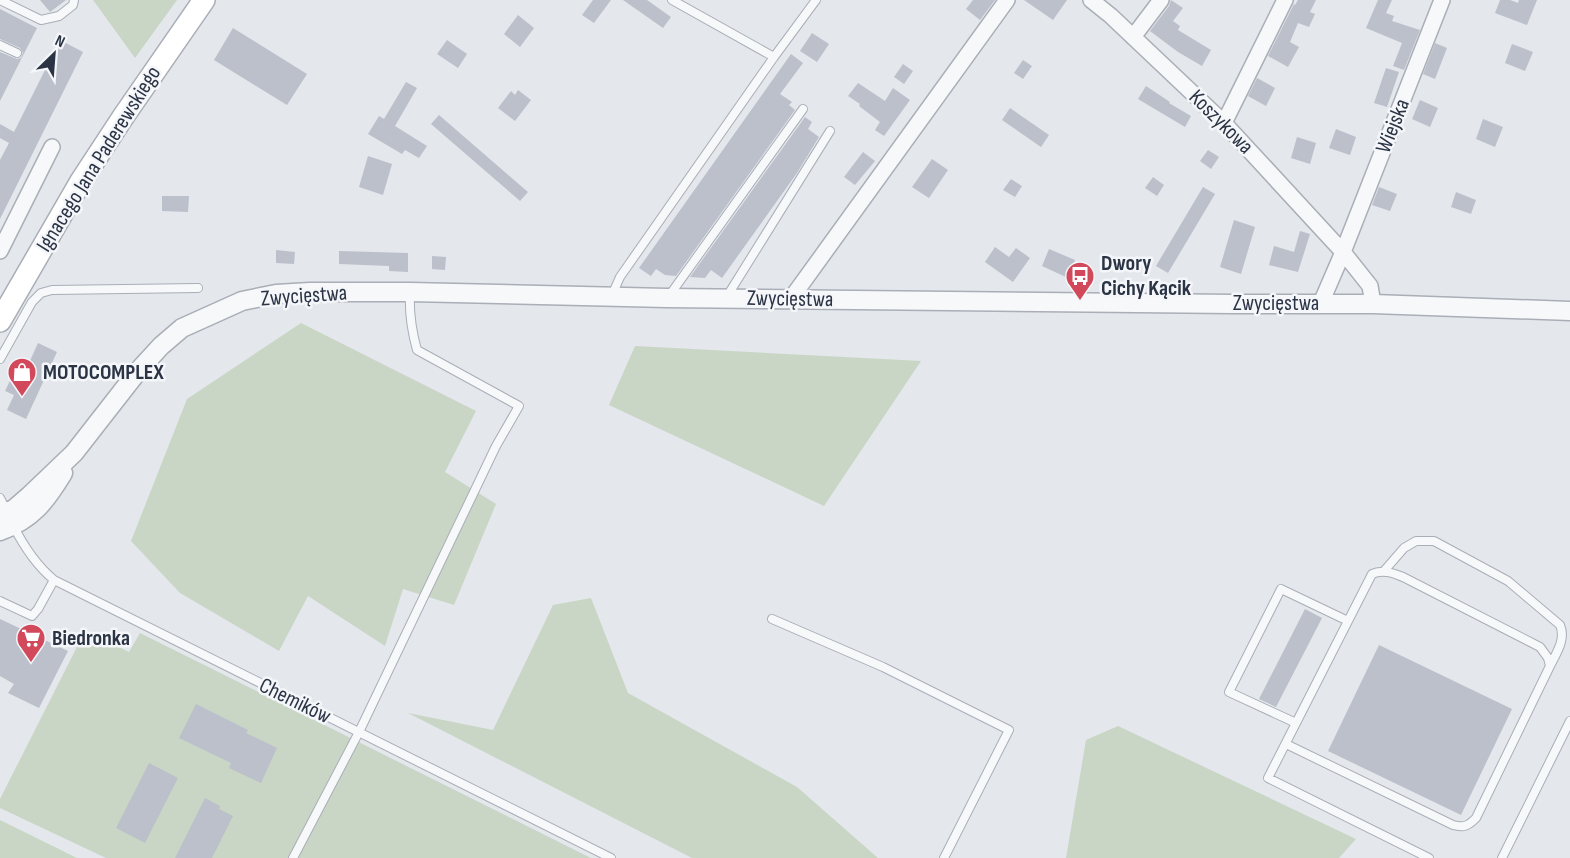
<svg xmlns="http://www.w3.org/2000/svg" width="1570" height="858" font-family="'Sofia Sans Condensed',sans-serif">
  <style>
    .green { fill: #c9d6c5 }
    .building { fill: #bbc0ca }
    .lines { fill: none; stroke-linecap: round; stroke-linejoin: round }
    .service-casing { stroke: #a9aeb7; stroke-width: 10 }
    .minor-casing { stroke: #a9aeb7; stroke-width: 18 }
    .tertiary-casing { stroke: #a9aeb7; stroke-width: 21 }
    .secondary-casing { stroke: #a9aeb7; stroke-width: 24 }
    .service { stroke: #f7f8fa; stroke-width: 8 }
    .minor { stroke: #f7f8fa; stroke-width: 15 }
    .tertiary { stroke: #f7f8fa; stroke-width: 18 }
    .secondary { stroke: #fff; stroke-width: 21 }
    .labels { text-anchor: middle; dominant-baseline: central; stroke-width: 5; stroke-linejoin: round; paint-order: stroke }
    .street-label { font-size: 22px; fill: #2b3445; stroke: #f4f6f9 }
    .poi-label { font-size: 22px; font-weight: bold; fill: #2b3445; stroke: #f4f6f9; text-anchor: start }
  </style>
  <rect width="100%" height="100%" fill="#e4e7ec"/>
  <!-- green -->
  <path class="green" d="M93,0H177L135,58Z
    M301,323L476,411L445,472L496,504L454,605L403,589L385,646L308,596L279,651L180,593L131,541L187,399Z
    M635,346L921,361L824,506L609,405Z
    M591,598L628,693L797,787L878,858H692L408,713L493,730L553,605Z
    M85,631L129,652L140,633L591,858H106L0,808V799Z
    M1118,726L1356,839L1339,858H1066L1086,740Z
    M0,820L77,858H0Z"/>
  <!-- building -->
  <path class="building" d="M40,0H66L50,12Z
    M593,0H611L594,23L582,15Z
    M623,0H647L671,17L663,28Z
    M973,0H995L980,20L966,9Z
    M1024,0H1067L1053,20Z
    M1171,0L1183,8L1173,21L1180,26L1178,30L1211,50L1202,66L1178,52L1150,31L1169,6Z
    M1298,0H1316L1310,12L1315,14L1309,27L1298,23L1290,42L1299,47L1288,67L1268,56L1294,4L1295,5Z
    M1378,0H1392L1386,13L1394,16L1392,21L1420,30L1404,70L1393,66L1402,43L1366,28Z
    M1500,0H1510L1518,3L1519,0H1537L1527,25L1495,13Z
    M0,9L37,28L0,101V52L17,59L21,58L23,53L20,48L0,39Z
    M518,15L534,28L520,47L504,34Z
    M233,28L307,74L287,105L214,60Z
    M812,33L829,44L817,62L800,51Z
    M60,40L83,52L0,219V160L9,143L0,138V124L14,132Z
    M447,40L467,54L458,68L437,54Z
    M1435,43L1447,48L1435,79L1423,74Z
    M1512,44L1533,52L1525,71L1505,63Z
    M791,54L803,63L780,94L792,102L789,105L795,110L676,276L665,275L656,269L651,276L639,268Z
    M1023,60L1032,66L1023,79L1014,73Z
    M903,64L913,71L904,84L894,77Z
    M1386,68L1399,72L1387,107L1374,103Z
    M1257,78L1275,88L1266,106L1248,96Z
    M406,82L417,88L395,126L427,146L419,158L405,150L402,154L368,134L379,116L384,119Z
    M858,83L885,101L893,88L910,100L884,136L875,130L880,122L859,106L860,104L848,96Z
    M1146,86L1170,102L1169,103L1191,116L1185,127L1138,99Z
    M518,90L531,100L515,121L498,108L511,91L515,95Z
    M1420,100L1438,108L1430,127L1412,119Z
    M1010,108L1049,135L1041,147L1002,120Z
    M439,115L528,192L520,201L431,124Z
    M805,117L812,122L808,129L819,137L797,173L722,278L711,270L705,278L690,277Z
    M1483,119L1503,127L1495,147L1476,139Z
    M1336,129L1356,137L1350,155L1329,148Z
    M1297,137L1316,143L1310,164L1291,158Z
    M1208,150L1219,157L1211,169L1200,161Z
    M863,152L875,161L855,185L844,177Z
    M368,156L392,164L383,195L359,187Z
    M932,159L948,170L929,198L912,187Z
    M1153,177L1164,185L1157,196L1145,188Z
    M1011,179L1022,186L1015,197L1003,190Z
    M1203,187L1215,194L1168,273L1156,266Z
    M1379,187L1397,194L1390,211L1372,205Z
    M1456,192L1476,200L1471,214L1451,207Z
    M162,196H189L188,212L162,211Z
    M1234,220L1255,227L1241,274L1220,267Z
    M1300,231L1310,234L1298,272L1269,265L1274,246L1294,252Z
    M995,247L1009,257L1016,248L1030,258L1013,282L985,262Z
    M1049,249L1075,260L1068,278L1042,266Z
    M276,250L295,252L294,264L276,263Z
    M339,251L408,253V272L389,271V266L339,264Z
    M432,256L446,257L445,270L432,269Z
    M38,343L57,352L26,419L7,410L14,395L5,391L15,370L24,374Z
    M1305,609L1322,618L1276,707L1259,699Z
    M0,619L68,651L39,708L8,693L14,684L0,676Z
    M1379,645L1512,709L1461,815L1328,751Z
    M196,704L248,730L246,733L277,748L261,783L229,768L231,763L179,738Z
    M149,763L178,778L145,843L116,828Z
    M205,798L220,806L219,809L233,816L212,858H175Z"/>
  <g class="lines">
    <!-- service casing -->
    <g class="service-casing">
      <path id="service" d="M0,0L41,20L59,16L73,5L74,0
        M672,0L774,57
        M0,45L17,53
        M612,295L620,277L774,57L816,0
        M669,296L803,109
        M726,298L830,131
        M0,359L32,302L41,293L52,290L198,288
        M0,498L7,512
        M13,525C24,547 36,565 54,580L611,858
        M1384,571L1404,548L1416,541H1434L1508,581L1560,625C1566,639 1557,652 1550,666
        M0,601L32,616L38,609L54,580
        M772,619L883,667L1009,730L944,858
        M1296,723L1229,692L1281,589L1348,621
        M1286,744L1453,825C1464,828 1468,826 1476,818L1550,666L1548,658L1540,647L1403,577C1393,573 1382,569 1372,574L1268,778L1429,858
        M293,858L359,732L496,446L519,406L417,350C412,332 409,311 410,292
        M1502,858L1570,721"/>
    </g>
    <!-- minor casing -->
    <g class="minor-casing">
      <path id="minor" d="M1091,0L1111,16L1224,123L1343,252L1370,286L1373,304
        M1133,37L1161,0
        M1224,123L1285,0
        M0,251L52,147
        M790,300L1007,0
        M1321,303L1343,252L1442,0"/>
    </g>
    <!-- tertiary casing -->
    <g class="tertiary-casing">
      <path id="tertiary" d="M0,515L14,509L29,496L74,453L138,371L161,346L182,328L242,301L276,294L310,292H410L667,298L1233,304H1373L1570,311
        M0,531C32,520 46,501 63,473"/>
    </g>
    <!-- secondary casing -->
    <g class="secondary-casing">
      <path id="secondary" d="M0,321L81,181L123,117L204,0"/>
    </g>
    <!-- service -->
    <use href="#service" class="service"/>
    <!-- minor -->
    <use href="#minor" class="minor"/>
    <!-- tertiary -->
    <use href="#tertiary" class="tertiary"/>
    <!-- secondary -->
    <use href="#secondary" class="secondary"/>
  </g>
  <!-- icons -->
  <defs>
    <g id="bus-pin" transform="scale(1.5)"><path d="M0 17L-7.5 6A9.5 9.5 0 1 1 7.5 6Z" fill="#d1495b" stroke="#f4f6f9"/><path d="M-5-6H5V4H4V6H2V4H-2V6H-4V4H-5ZM-3.5-4V0h7V-4ZM-3.5 1.2v1.5H-2V1.2ZM2 1.2v1.5H3.5V1.2Z" fill="#fff"/></g>
    <g id="shop-pin" transform="scale(1.5)"><path d="M0 17L-7.5 6A9.5 9.5 0 1 1 7.5 6Z" fill="#d1495b" stroke="#f4f6f9"/><path d="M-5-2.5h2.3a2.7 3.5 0 0 1 5.4 0H5L5.5 6h-11ZM-1.5-2.5h3a1.5 2.3 0 0 0-3 0Z" fill="#fff"/></g>
    <g id="supermarket-pin" transform="scale(1.5)"><path d="M0 17L-7.5 6A9.5 9.5 0 1 1 7.5 6Z" fill="#d1495b" stroke="#f4f6f9"/><path d="M-6-5.5h2.5l.6 2H6L4.5 2H-2.5L-4.4-4H-6ZM-1.5 3.2a1.3 1.3 0 1 0 .1 0ZM3 3.2a1.3 1.3 0 1 0 .1 0Z" fill="#fff"/></g>
  </defs>
  <g fill-rule="evenodd">
    <use href="#bus-pin" x="1080" y="276"/>
    <use href="#shop-pin" x="22" y="372"/>
    <use href="#supermarket-pin" x="31" y="638"/>
  </g>
  <g class="labels">
    <!-- street labels -->
    <g class="street-label">
      <text transform="translate(1221 122) rotate(45)">Koszykowa</text>
      <text transform="translate(1393 126) rotate(-68)">Wiejska</text>
      <text transform="translate(99 159) rotate(-58)">Ignacego Jana Paderewskiego</text>
      <text transform="translate(304 296) rotate(-4)">Zwycięstwa</text>
      <text transform="translate(790 299) rotate(1)">Zwycięstwa</text>
      <text x="1276" y="303">Zwycięstwa</text>
      <text transform="translate(295 701) rotate(26)">Chemików</text>
    </g>
    <!-- poi labels -->
    <g class="poi-label">
      <text x="1101" y="263">Dwory<tspan x="1101" dy="25">Cichy Kącik</tspan></text>
      <text x="43" y="372">MOTOCOMPLEX</text>
      <text x="52" y="638">Biedronka</text>
    </g>
  </g>
  <!-- north arrow -->
  <g transform="translate(54 54) rotate(25)" stroke="#f4f6f9" stroke-width="4.5" paint-order="stroke">
  <path d="M0-4.5L10 22L0 15L-10 22Z" fill="#2b3445"/>
  <text y="-9" font-size="16" font-weight="bold" text-anchor="middle" fill="#2b3445">N</text>
  </g>
</svg>
